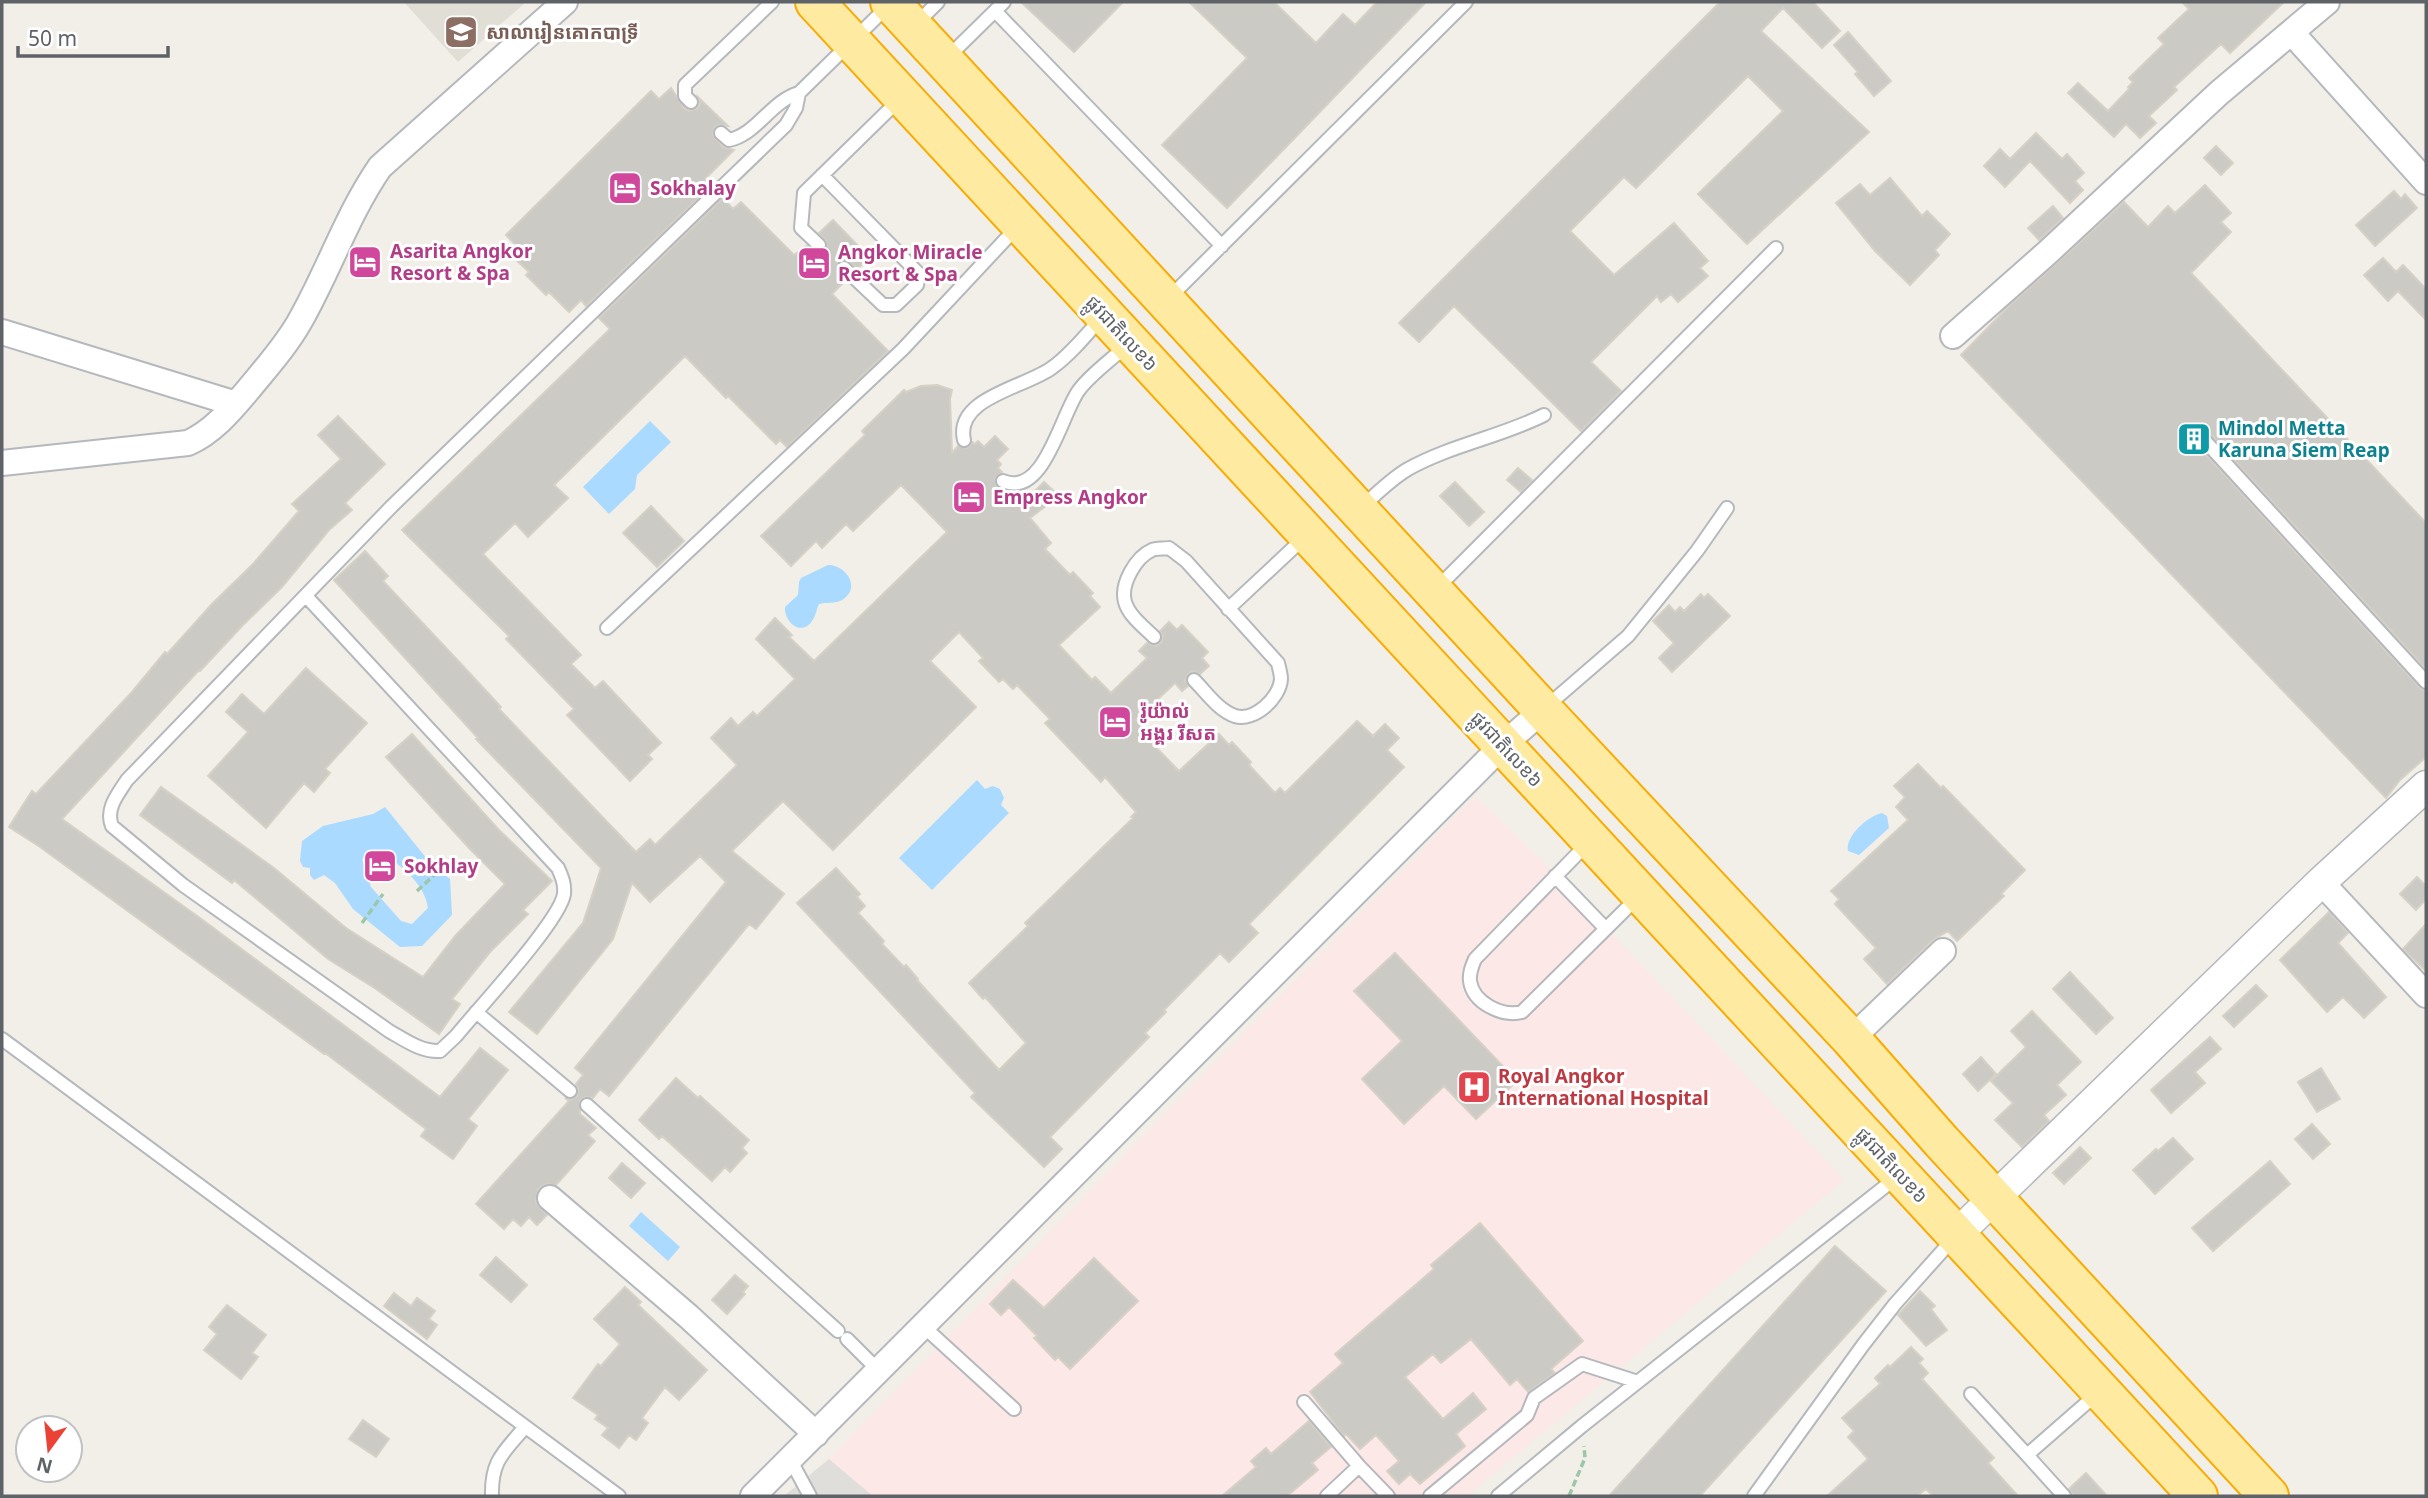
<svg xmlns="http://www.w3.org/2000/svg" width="2428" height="1498" font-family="'Noto Sans','Noto Sans Khmer',sans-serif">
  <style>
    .industrial { fill: #e0deda }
    .education { fill: #e1ded6 }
    .medical { fill: #fce8e6 }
    .water { fill: #aadaff; fill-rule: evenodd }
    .building { fill: #cccac5; stroke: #d6d1c6; stroke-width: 2 }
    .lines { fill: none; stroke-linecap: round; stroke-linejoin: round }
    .service-casing { stroke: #b5b8bc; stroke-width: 16 }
    .minor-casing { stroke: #b5b8bc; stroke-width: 28 }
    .tertiary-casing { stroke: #b5b8bc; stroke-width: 33 }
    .trunk-casing { stroke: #f9ab00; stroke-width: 42 }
    .path { stroke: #9cc7a9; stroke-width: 3.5; stroke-dasharray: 7 3.5; stroke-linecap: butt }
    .service { stroke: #fff; stroke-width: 12 }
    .minor { stroke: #fff; stroke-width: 24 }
    .tertiary { stroke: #fff; stroke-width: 30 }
    .trunk { stroke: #feeaa1; stroke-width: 38 }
    .labels { text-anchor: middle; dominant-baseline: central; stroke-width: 6; stroke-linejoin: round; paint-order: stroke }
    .education-label { font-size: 19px; font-weight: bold; fill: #785e54; stroke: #fff; text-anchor: start }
    .hotel-label { font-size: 19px; font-weight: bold; fill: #b23c85; stroke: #fff; text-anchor: start }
    .street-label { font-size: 19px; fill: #5f6368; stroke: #fff }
    .culture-label { font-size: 19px; font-weight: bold; fill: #0d838f; stroke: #fff; text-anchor: start }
    .health-label { font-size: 19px; font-weight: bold; fill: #be3a42; stroke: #fff; text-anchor: start }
  </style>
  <rect width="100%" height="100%" fill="#f1efe8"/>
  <!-- industrial -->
  <path class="industrial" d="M829,1459L873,1496H784Z"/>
  <!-- education -->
  <path class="education" d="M404,2H526L458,62Z"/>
  <!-- medical -->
  <path class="medical" d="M1475,796L1538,857L1668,993L1844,1180L1467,1496H873L829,1459Z"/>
  <!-- water -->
  <path class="water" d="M650,421L671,442L637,475L635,489L609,514L583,487Z
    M828,565C846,565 862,588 842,600C835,604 826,602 819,604C816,610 816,616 812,621C801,637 784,622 785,607L798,595L799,582L801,578Z
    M977,780L985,789L993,786L1000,789L1004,798L1001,805L1009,813L932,890L899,858Z
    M385,807L432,865L450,879L452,915L422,946L400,947L353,909L335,883L324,875L314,880L310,875V868L303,867L300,861L302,841L323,826L373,814ZM378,850C398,863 425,883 428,908L412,924L401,921L371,887L362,859Z
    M1882,813L1887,816L1889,828L1859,855L1848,851C1845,836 1868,816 1882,813Z
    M641,1212L680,1247L668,1261L629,1226Z"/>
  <!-- building -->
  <path class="building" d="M1021,2H1123L1074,52Z
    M1189,2H1274L1316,43L1343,14L1355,25L1377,2H1426L1227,208L1162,145L1247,58Z
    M1720,2H1813L1840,31L1822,48L1783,8L1761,31L1869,132L1747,244L1698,194L1783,111L1748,76L1636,188L1624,177L1570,231L1614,275L1674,223L1708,261L1700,268L1708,276L1678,302L1671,294L1661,302L1657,296L1591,362L1621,391L1581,431L1454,306L1419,342L1399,323Z
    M2182,2H2284L2230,53L2221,44L2174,87L2177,90L2149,116L2156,123L2140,138L2126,124L2114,137L2068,93L2078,83L2108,111L2129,89L2128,87L2133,82L2129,78L2164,44L2158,38L2189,9Z
    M1848,32L1891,81L1874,96L1855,74L1858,72L1834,45Z
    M671,88L685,109L689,111L697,109L700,104L698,97L728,126L718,125L714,128L713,135L723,147L734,150L705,179L711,186L586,306L581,300L569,312L549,292L546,295L526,275L529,272L512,256L519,249L506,235L651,91L659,99Z
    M2036,133L2062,159L2067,154L2084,173L2075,181L2083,190L2070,203L2030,161L2005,187L1984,166L2000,149L2010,159Z
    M2216,146L2233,163L2221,175L2204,158Z
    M1890,178L1922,216L1927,211L1950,234L1935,250L1939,255L1910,285L1875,251L1836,203L1860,184L1870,195Z
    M2205,185L2231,213L2221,222L2231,232L2191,273L2426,523V669L2212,436L2205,433L2198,439L2200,448L2420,688L2426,691V757L2400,780L2386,798L1961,355L2008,307L2124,202L2148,227L2168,206L2175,213Z
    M2394,191L2401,199L2405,194L2417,208L2375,246L2356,225Z
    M723,198L733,209L741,202L794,255L807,246L816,253L825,251L827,242L819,233L833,220L869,257L858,269L847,260L838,262L836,271L845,281L832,294L888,351L787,447L780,440L776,444L728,396L726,398L685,356L554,485L568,498L528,537L515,523L483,554L581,655L571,664L595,688L603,681L661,743L648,755L652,759L630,781L567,715L574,709L506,639L509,636L402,530L610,329L599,318Z
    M2053,206L2063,218L2039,240L2028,228Z
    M2383,258L2396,272L2403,265L2426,289V320L2398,291L2388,301L2364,275Z
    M937,385L952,390L950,399L952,453L958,446L968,448L972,442L975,444L978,441L984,447L995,436L1008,449L997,460L1001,464L998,468L1002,472L995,479L997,487L1021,491L1028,498L1044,482L1059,496L1030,518L1051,543L1045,549L1070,575L1073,572L1093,593L1090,596L1100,607L1059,645L1092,680L1095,677L1111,693L1147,658L1139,651L1147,643L1156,646L1161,643L1163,635L1160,631L1169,622L1177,630L1182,625L1208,652L1202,658L1209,666L1200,674L1193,671L1188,674L1185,681L1188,686L1182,691L1175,683L1136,720L1151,735L1147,738L1179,771L1219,734L1229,745L1232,742L1251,762L1249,765L1275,793L1280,788L1285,793L1357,721L1373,736L1385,724L1399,738L1387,750L1404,767L1249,924L1258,933L1229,962L1220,953L1164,1010L1166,1012L1145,1033L1149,1037L1050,1137L1062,1149L1044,1167L971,1097L975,1093L797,903L836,868L860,894L857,897L865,906L858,913L884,941L882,944L904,967L906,965L918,979L917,980L999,1070L1026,1043L985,997L983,999L969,983L1028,926L1025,923L1133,818L1131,817L1136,812L1105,777L1101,782L1045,723L1050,719L1017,685L1013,689L1003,679L999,682L979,661L983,658L959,632L930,661L976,707L833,850L783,801L732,851L784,894L756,929L749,924L609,1096L600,1089L593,1098L585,1097L580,1100V1114L596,1128L588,1135L595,1141L556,1185L546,1184L538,1189L536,1202L547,1215L537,1225L529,1217L521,1226L513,1219L504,1229L476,1204L569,1101L565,1098L572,1099L577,1096L578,1089L576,1084L583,1075L575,1068L726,882L700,856L650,902L632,883L613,939L537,1034L509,1012L583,923L601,868L476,739L478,738L334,580L365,551L388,576L383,581L463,666L501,707L499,709L636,852L650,839L655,845L737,765L711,738L731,718L738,726L753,712L757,716L795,679L756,639L762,632L775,618L792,635L789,637L814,661L947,532L901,485L853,531L846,524L822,548L816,541L791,566L761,536L865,435L862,431L904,390L906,392L921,386Z
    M338,416L385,464L345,503L352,510L329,530L282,587L243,625L200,671L199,670L62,819L200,918L440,1097L480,1048L508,1070L468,1119L477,1126L453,1159L421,1136L426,1129L325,1053L324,1054L40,847L9,827L32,791L36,794L132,692L165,652L167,654L212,604L253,564L299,511L292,504L341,459L318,435Z
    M1518,468L1532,480L1521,492L1507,480Z
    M1455,482L1484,512L1469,526L1440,496Z
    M651,506L684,541L657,567L623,533Z
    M1701,594L1704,598L1708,594L1730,616L1672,672L1659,658L1674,643L1653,621L1669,605L1675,612L1680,607L1684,611Z
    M306,668L367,723L325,769L330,773L314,792L304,783L266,828L208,776L248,732L226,712L242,694L264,714Z
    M412,734L499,830L552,881L523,910L528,914L490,952L452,999L460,1004L439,1034L376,989L328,959L234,880L232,883L140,815L161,787L274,868L346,928L423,977L456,935L505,884L469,848L386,757Z
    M1918,764L1941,788L1943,786L2025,870L2001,894L2004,896L1957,941L1948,931L1933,940L1887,984L1864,959L1876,948L1835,904L1839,899L1831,891L1908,820L1896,807L1905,797L1894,786Z
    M2417,877L2426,886V899L2416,910L2400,894Z
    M2329,912L2348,933L2338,943L2386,997L2364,1018L2343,997L2327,1012L2280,960Z
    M2426,924V971L2403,949Z
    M1395,953L1517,1081L1476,1119L1444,1086L1404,1124L1362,1079L1402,1041L1354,991Z
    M2070,972L2113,1018L2096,1034L2053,989Z
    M2256,985L2267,996L2234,1027L2223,1016Z
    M2032,1011L2081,1062L2057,1085L2066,1095L2044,1115L2049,1121L2022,1147L1995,1120L2013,1103L1991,1081L2026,1047L2011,1031Z
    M2210,1037L2221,1049L2195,1072L2205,1083L2171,1113L2151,1090Z
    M1981,1057L1996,1074L1978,1091L1963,1074Z
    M2321,1068L2340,1099L2317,1112L2298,1082Z
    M676,1078L698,1098L700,1096L749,1140L742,1148L747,1153L730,1172L725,1167L712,1181L662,1136L659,1139L639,1120Z
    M2312,1124L2330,1144L2313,1159L2295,1139Z
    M2173,1138L2193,1159L2155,1194L2133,1170L2156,1149L2158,1151Z
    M2080,1147L2091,1158L2064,1184L2053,1173Z
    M2270,1161L2290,1184L2213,1251L2192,1228Z
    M622,1163L645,1183L631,1198L609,1178Z
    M1480,1223L1583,1341L1551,1369L1555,1373L1528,1392L1517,1379L1510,1385L1471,1339L1441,1363L1433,1354L1405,1377L1443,1419L1473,1393L1486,1409L1456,1434L1465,1446L1420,1484L1410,1474L1399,1484L1387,1471L1399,1461L1376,1435L1360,1449L1346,1434L1344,1436L1310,1392L1343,1363L1335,1354L1434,1269L1431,1265Z
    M1835,1246L1886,1291L1700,1496H1609Z
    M496,1257L527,1285L511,1302L480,1275Z
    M1094,1258L1138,1301L1070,1369L1058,1357L1055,1360L1034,1338L1037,1336L1009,1307L1001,1315L990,1304L1013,1280L1044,1308Z
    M735,1275L748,1286L743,1292L745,1294L727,1314L712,1300Z
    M625,1287L641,1302L638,1305L707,1370L679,1400L665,1387L642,1418L648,1423L636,1440L629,1435L619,1448L602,1435L608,1428L595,1419L598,1415L573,1398L598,1364L601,1366L620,1344L594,1319Z
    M1920,1291L1935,1306L1931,1309L1947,1330L1926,1346L1898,1315Z
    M394,1293L411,1306L417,1298L435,1311L429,1319L437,1325L427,1339L384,1306Z
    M227,1305L266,1335L252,1353L258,1357L241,1379L204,1350L217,1334L209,1327Z
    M1911,1347L1923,1359L1919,1363L1928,1373L1922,1379L1994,1458L1988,1463L2018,1496H1933L1926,1489L1917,1496H1827L1868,1459L1848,1437L1854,1431L1842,1418L1880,1384L1875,1378L1888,1365L1890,1367Z
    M363,1420L389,1439L376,1457L349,1439Z
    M1309,1421L1331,1447L1312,1463L1318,1470L1287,1496H1222L1256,1467L1251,1461L1266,1448L1271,1454Z
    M2086,1473L2107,1496H2073L2069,1489Z"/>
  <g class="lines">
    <!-- service casing -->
    <g class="service-casing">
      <path id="service" d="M995,11L1222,246
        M916,24L938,2
        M947,58L1004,2
        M691,102L685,96V85L772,2
        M721,133L729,140C756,135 771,101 799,93L888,6
        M822,175L919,274L917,285L896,305H883L844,268
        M819,245L801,228L804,193L900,99
        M1169,298L1466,2
        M964,440C954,397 1028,387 1053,367C1071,354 1087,334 1102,317
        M2206,442L2426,682
        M1003,481C1044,499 1061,414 1079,390C1091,374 1111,360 1126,346
        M1362,507C1376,494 1391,479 1408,469C1451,445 1500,437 1544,415
        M1436,589L1776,248
        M306,596L558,868C562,877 565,884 564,894C560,921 477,1010 456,1036L440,1051C421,1052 405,1040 389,1031L183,885L112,826C105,809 118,794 127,780L392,506L786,125L796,108L799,93
        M1228,609L1305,537
        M607,628L903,349L1018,226
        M1154,637C1144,627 1129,616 1125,602C1120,584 1136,557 1152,550C1156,548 1164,549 1169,548L1186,561L1278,663C1279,668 1281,674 1281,679C1280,698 1254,722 1235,716C1218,710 1206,692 1194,680
        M1547,706L1628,636L1697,551L1727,508
        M1588,843L1475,959C1472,966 1469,973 1470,981C1473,1003 1502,1017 1522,1012L1638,897
        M1555,876L1606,929
        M476,1012L570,1091
        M2,1039L619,1496
        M587,1105L838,1331
        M923,1326L1014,1409
        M847,1339L879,1371
        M1971,1394L2027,1455
        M1304,1402L1359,1466L1388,1496
        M790,1459L810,1496
        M492,1496C491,1461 503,1453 525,1427
        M1327,1496L1359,1466
        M1430,1496L1527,1415L1534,1398L1582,1364L1638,1382
        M1498,1496L1582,1426L1897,1177
        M1754,1496L1863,1345L1895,1304L1954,1238
        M2064,1496L2027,1455L2098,1393"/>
    </g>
    <!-- minor casing -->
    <g class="minor-casing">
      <path id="minor" d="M2292,33L2426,182
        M2,332L236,404
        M1953,336L2047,253L2219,93L2327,2
        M2,463L188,443C213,432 231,410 248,390C266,368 286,346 300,321C329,270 347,215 380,167L565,2
        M2321,882L2426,995
        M1851,1039L1943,951
        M550,1198L688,1316L816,1434
        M753,1496L1503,745L1543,710"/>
    </g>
    <!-- tertiary casing -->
    <g class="tertiary-casing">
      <path id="tertiary" d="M1956,1235L2321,882L2426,786"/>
    </g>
    <!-- trunk casing -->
    <g class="trunk-casing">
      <path id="trunk" d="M815,2L2198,1496
        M890,2L1543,710L1851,1039L1941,1141L2269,1496"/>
    </g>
    <!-- path -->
    <path class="path" d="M417,891L442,868
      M362,923L383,894
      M1569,1496L1585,1458L1584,1446"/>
    <!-- service -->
    <use href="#service" class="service"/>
    <!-- minor -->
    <use href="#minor" class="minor"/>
    <!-- tertiary -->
    <use href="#tertiary" class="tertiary"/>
    <!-- trunk -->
    <use href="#trunk" class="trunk"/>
  </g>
  <!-- icons -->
  <defs>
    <g id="school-square" transform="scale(1.75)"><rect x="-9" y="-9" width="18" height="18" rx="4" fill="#8d6e63" stroke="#fff"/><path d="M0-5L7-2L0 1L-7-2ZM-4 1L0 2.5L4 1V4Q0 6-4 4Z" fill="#fff"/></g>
    <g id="hotel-square" transform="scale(1.75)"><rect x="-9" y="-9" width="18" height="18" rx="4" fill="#d1479c" stroke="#fff"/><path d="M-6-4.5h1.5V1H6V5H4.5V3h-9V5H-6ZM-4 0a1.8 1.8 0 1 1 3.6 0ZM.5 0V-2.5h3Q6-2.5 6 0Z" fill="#fff"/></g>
    <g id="building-square" transform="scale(1.75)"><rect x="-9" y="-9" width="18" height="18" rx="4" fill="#0f9aa8" stroke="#fff"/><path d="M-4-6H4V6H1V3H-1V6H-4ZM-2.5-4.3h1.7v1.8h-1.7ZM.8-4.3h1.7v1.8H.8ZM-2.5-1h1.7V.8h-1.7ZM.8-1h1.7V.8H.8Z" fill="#fff"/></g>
    <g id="hospital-square" transform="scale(1.75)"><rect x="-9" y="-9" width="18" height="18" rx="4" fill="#e0444e" stroke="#fff"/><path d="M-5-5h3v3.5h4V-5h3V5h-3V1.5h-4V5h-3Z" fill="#fff"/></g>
  </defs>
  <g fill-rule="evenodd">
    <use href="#school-square" x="461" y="32"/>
    <use href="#hotel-square" x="625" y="188"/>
    <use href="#hotel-square" x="365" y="262"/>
    <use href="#hotel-square" x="814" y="263"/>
    <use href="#building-square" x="2194" y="439"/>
    <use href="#hotel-square" x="969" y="497"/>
    <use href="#hotel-square" x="1115" y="722"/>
    <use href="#hotel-square" x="380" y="866"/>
    <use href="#hospital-square" x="1474" y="1087"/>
  </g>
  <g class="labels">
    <!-- education labels -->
    <g class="education-label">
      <text x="486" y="32">សាលារៀនគោកបាទ្រី</text>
    </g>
    <!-- hotel labels -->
    <g class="hotel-label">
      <text x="650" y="188">Sokhalay</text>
      <text x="390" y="251">Asarita Angkor<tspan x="390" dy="22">Resort &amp; Spa</tspan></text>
      <text x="838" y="252">Angkor Miracle<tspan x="838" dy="22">Resort &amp; Spa</tspan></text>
      <text x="993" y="497">Empress Angkor</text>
      <text x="1140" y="711">រ៉ូយ៉ាល់<tspan x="1140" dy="22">អង្គរ រីសត</tspan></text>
      <text x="404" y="866">Sokhlay</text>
    </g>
    <!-- street labels -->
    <g class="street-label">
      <text transform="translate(1122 333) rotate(47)">ផ្លូវជាតិលេខ៦</text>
      <text transform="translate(1507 749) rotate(47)">ផ្លូវជាតិលេខ៦</text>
      <text transform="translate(1892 1165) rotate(47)">ផ្លូវជាតិលេខ៦</text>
    </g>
    <!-- culture labels -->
    <g class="culture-label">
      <text x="2218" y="428">Mindol Metta<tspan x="2218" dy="22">Karuna Siem Reap</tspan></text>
    </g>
    <!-- health labels -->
    <g class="health-label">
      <text x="1498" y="1076">Royal Angkor<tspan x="1498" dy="22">International Hospital</tspan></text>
    </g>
  </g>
  <!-- border -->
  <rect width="2428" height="1498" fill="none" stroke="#5f6368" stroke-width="7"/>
  <!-- north arrow -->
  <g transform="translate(49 1449) rotate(195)"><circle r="33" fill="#ffffff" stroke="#bfc1c3" stroke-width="2"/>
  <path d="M0-5L12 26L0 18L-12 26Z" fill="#ea4335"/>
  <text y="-10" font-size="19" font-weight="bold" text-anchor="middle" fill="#5f6368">N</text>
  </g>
  <!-- scale -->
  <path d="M18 46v10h150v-10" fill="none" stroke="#5f6368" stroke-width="3.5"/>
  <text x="28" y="46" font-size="21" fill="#5f6368" stroke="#ffffff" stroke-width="5" paint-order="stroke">50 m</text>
</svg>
